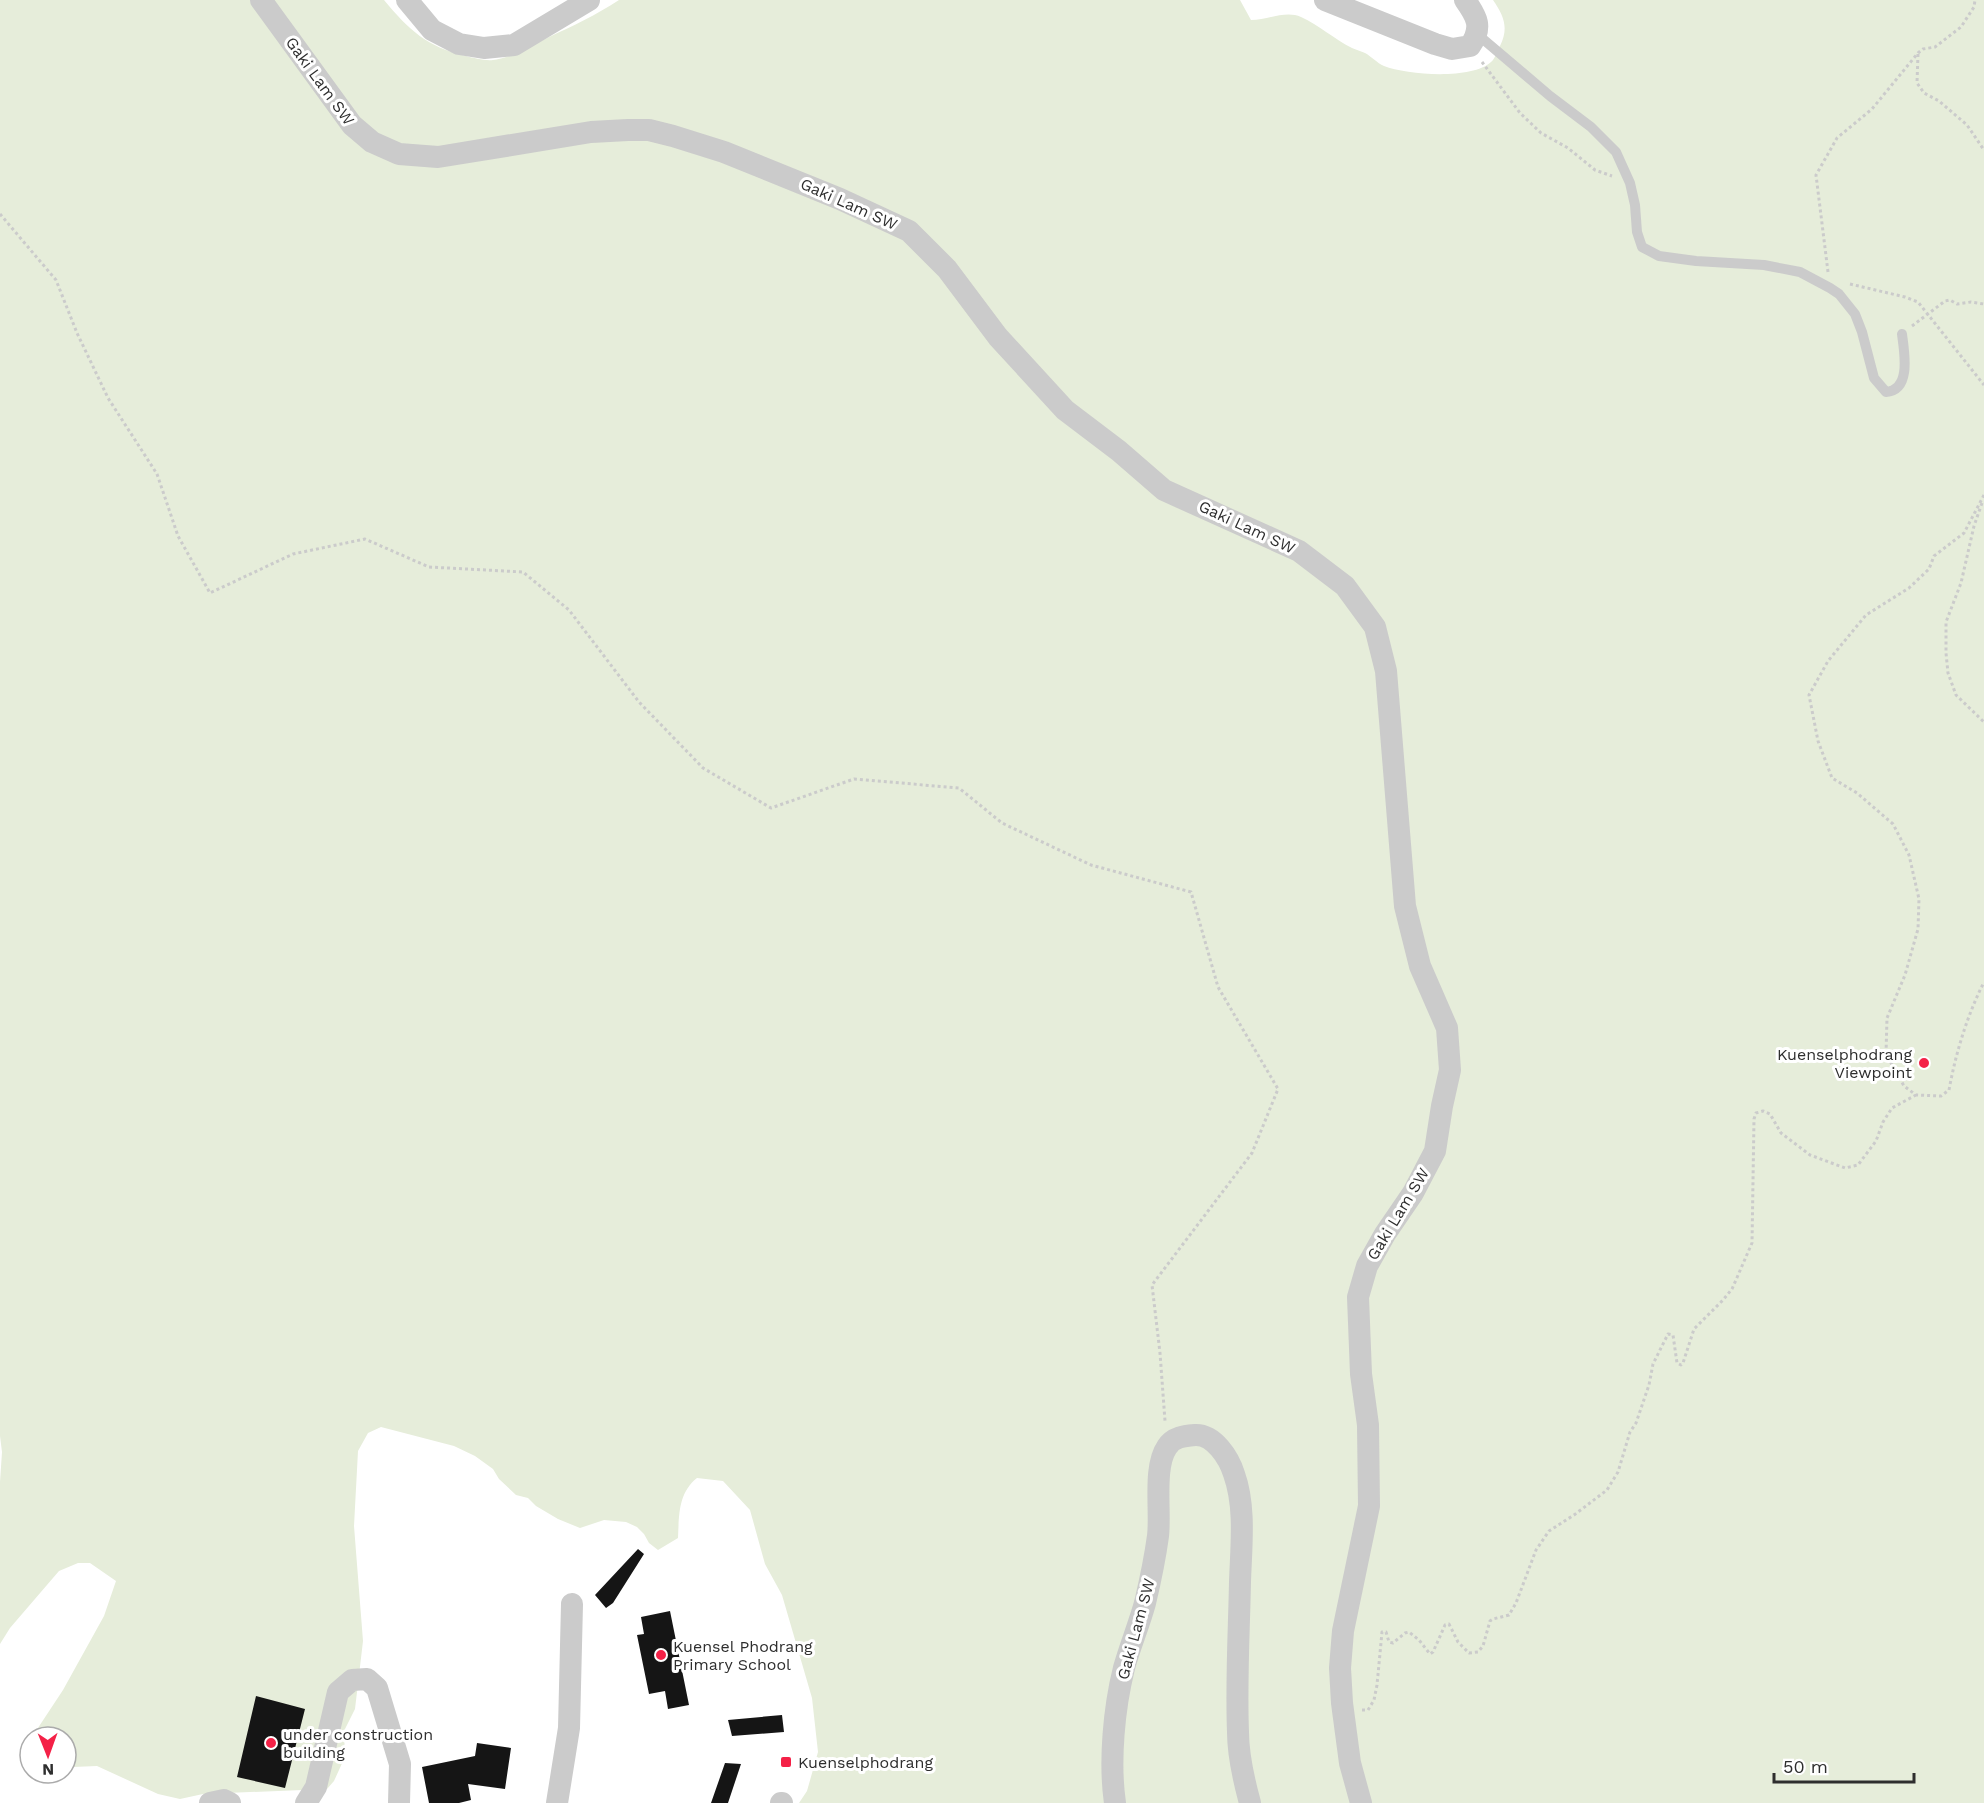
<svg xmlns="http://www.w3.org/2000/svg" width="1984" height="1803" font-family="'Work Sans',sans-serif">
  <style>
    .green { fill: #e6edda }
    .building { fill: #151515 }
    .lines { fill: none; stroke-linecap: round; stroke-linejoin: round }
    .path { stroke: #cbcbcb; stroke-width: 3; stroke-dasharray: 3 3; stroke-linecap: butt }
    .service { stroke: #cbcbcb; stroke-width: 10 }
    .minor { stroke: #cbcbcb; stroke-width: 22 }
    .poi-dot { fill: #f42147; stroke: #fff; stroke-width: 2 }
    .labels { text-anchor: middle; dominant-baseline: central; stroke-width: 6; stroke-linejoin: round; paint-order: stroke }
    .street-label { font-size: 16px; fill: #2e2e2e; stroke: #fff }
    .poi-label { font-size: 16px; fill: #2e2e2e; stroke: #fff; text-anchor: start }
  </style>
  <rect width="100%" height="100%" fill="#fff"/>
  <!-- green -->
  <path class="green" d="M0,0H384C409,30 427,47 466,56C474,58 485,61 493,60C508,59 535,44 549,37C573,26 596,15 619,0H1240L1251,20C1267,20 1286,10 1301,17C1319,25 1334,39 1352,48C1356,50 1361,51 1365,53C1371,56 1377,63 1384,66C1407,75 1472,80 1491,62C1495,59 1497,51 1500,46C1509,28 1504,16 1493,0H1984V1803H799L807,1791L818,1752L812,1698L782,1595L765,1564L750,1510L723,1481L697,1478C678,1493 679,1516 678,1538L658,1550L649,1543L644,1534L637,1527L626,1522L604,1520L580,1528L558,1519L536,1506L528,1498L516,1495L499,1479L493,1469L475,1456L454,1446L381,1427L368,1433L358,1451L354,1526L363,1641L355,1709L345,1729L344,1759L334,1781L327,1789L203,1794L180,1799L158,1794L97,1766L73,1767L66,1769V1737H32L63,1690L104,1616L116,1581L90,1563H78L59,1571L10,1628L0,1644V1482L2,1452L0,1436Z
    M30,1740V1772L22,1767L25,1747Z"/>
  <!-- building -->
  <path class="building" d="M638,1549L644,1554L613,1603L606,1608L595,1595Z
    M670,1611L689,1705L668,1709L665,1691L649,1694L637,1635L644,1634L641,1617Z
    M256,1696L305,1709L285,1788L237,1777Z
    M782,1715L784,1732L732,1736L728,1720Z
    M477,1743L511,1748L505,1789L468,1784L471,1800L459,1803H429L422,1767L475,1756Z
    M725,1763L741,1764L728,1803H711Z"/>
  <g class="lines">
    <!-- path -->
    <path class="path" d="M1918,54L1917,83L1924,93L1939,101L1967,125L1984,150
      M1482,62L1520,113L1541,133L1568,148L1595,170L1612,176
      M0,214L56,280L77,333L108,398L157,474L178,536L210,593L293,554L365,539L429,567L523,572L569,610L639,702L703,768L771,808L854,779L959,788L1002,823L1091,865L1191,892L1218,987L1278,1089L1252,1153L1152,1285L1160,1353L1165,1421
      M1828,272L1816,175L1837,138L1872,109L1918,53L1923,49L1935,47L1961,27L1974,7L1975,0
      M1850,284L1905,297L1918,302L1984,385
      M1912,326L1945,301L1950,300L1957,304L1971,302L1984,304
      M1984,495L1964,533L1934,556L1929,569L1909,588L1866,615L1828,661L1809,695L1818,741L1832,778L1857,793L1893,824L1909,855L1919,899L1918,929L1905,975L1887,1018L1886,1054L1904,1086L1916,1095L1941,1096L1949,1090C1956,1052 1967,1016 1984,982
      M1982,503L1974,526L1961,583L1946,622V653L1948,673L1956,695L1984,722
      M1362,1710H1368L1374,1700L1377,1685L1382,1632H1386L1389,1642L1393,1643L1405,1633L1409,1632L1419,1640L1430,1654L1433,1652L1445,1625L1449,1624L1458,1642L1469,1653L1478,1652L1483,1646L1490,1621L1493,1619L1509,1615L1516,1603L1536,1550L1549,1531L1574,1515L1607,1490L1618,1472L1630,1432L1636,1423L1649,1385L1653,1364L1668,1334L1673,1335L1677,1363L1681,1365L1683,1363L1694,1329L1723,1300L1732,1289L1752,1243L1754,1119L1756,1113L1763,1111L1770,1114L1781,1133L1810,1155L1845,1168L1858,1165L1876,1141L1883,1122L1892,1108L1916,1095"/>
    <!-- service -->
    <path class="service" d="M1477,34L1550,96L1591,127L1616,152L1630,183L1635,205L1637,232L1642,247L1659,256L1696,261L1764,265L1800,272L1830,288L1839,294L1855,314L1862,332L1874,378L1886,392C1912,390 1904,351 1902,334"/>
    <!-- minor -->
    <path class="minor" d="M261,0L352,125L372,142L399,154L438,157L591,132L628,130H649L673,136L724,152L840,199L909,231L947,269L998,337L1065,410L1119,451L1164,490L1299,551L1345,586L1375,627L1386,671L1405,906L1420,966L1447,1028L1450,1070L1442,1106L1435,1151L1413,1193L1385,1234L1367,1266L1358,1297L1361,1374L1368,1425L1369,1506L1343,1631L1340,1668L1342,1703L1350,1763L1361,1803
      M407,0L432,30L459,44L484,48L514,45L589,0
      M1325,0L1435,44L1452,49L1470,46C1483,27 1477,17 1465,0
      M210,1803L224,1800L230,1803
      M306,1803L316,1787L338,1692L352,1680L367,1679L377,1688L400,1764L399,1803
      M557,1803L569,1728L572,1604
      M781,1803H782
      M1115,1803C1109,1762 1114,1708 1124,1668C1130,1646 1139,1625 1145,1603C1150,1582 1155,1558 1158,1536C1161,1512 1153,1467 1167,1447C1173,1437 1184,1436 1195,1435C1214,1434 1229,1458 1234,1474C1246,1507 1241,1548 1240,1582C1239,1632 1236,1682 1238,1732C1238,1755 1244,1781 1250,1803"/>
  </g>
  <!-- markers -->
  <g class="poi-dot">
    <circle cx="1924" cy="1063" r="6"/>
    <circle cx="661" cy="1655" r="6"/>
    <circle cx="271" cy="1743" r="6"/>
    <rect x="780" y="1756" width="12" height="12" rx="3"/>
  </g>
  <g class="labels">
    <!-- street labels -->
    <g class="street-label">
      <text transform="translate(320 81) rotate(54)">Gaki Lam SW</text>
      <text transform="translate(849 204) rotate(24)">Gaki Lam SW</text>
      <text transform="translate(1247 527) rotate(25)">Gaki Lam SW</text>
      <text transform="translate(1398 1214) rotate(-59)">Gaki Lam SW</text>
      <text transform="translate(1136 1629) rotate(-75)">Gaki Lam SW</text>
    </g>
    <!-- poi labels -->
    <g class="poi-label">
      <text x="1912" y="1054" text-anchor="end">Kuenselphodrang<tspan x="1912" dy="18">Viewpoint</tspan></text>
      <text x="673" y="1646">Kuensel Phodrang<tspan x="673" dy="18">Primary School</tspan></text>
      <text x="283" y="1734">under construction<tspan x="283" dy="18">building</tspan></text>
      <text x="798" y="1762">Kuenselphodrang</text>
    </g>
  </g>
  <!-- north arrow -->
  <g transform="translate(48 1755) rotate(179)"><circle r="28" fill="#ffffff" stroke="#ababab" stroke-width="1.5"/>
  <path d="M0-4.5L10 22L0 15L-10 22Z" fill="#f42147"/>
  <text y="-9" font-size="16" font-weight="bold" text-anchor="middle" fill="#2e2e2e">N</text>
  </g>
  <!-- scale -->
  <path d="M1774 1773v9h140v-9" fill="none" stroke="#2e2e2e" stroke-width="3"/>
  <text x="1783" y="1773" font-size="18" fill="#2e2e2e" stroke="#ffffff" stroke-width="4.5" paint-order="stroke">50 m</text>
</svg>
